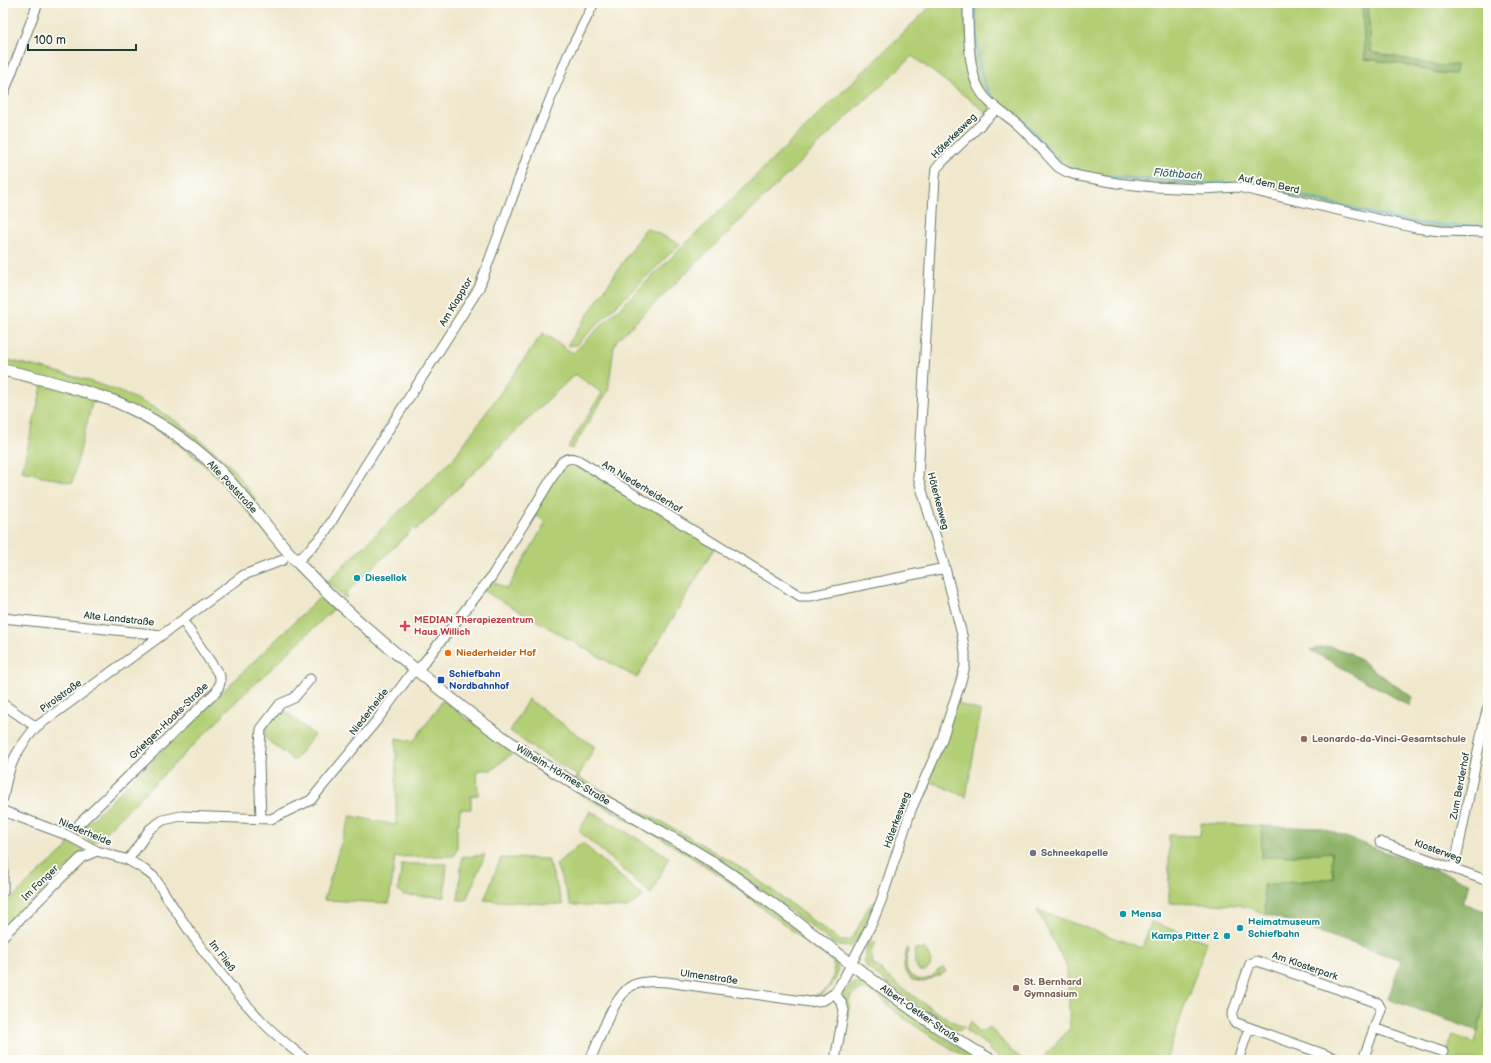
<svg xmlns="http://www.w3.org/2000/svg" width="1491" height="1063" font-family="'Balsamiq Sans',sans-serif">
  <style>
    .green { fill: #b2cf76; stroke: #688655 }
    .forest { fill: #8db267; stroke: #56784e }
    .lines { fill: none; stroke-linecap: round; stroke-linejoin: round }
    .stream { stroke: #56a7d0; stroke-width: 2 }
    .minor-casing { stroke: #68796a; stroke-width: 11 }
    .tertiary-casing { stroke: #68796a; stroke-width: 13 }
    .minor { stroke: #fff; stroke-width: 9 }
    .tertiary { stroke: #fff; stroke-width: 11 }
    .culture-dot { fill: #0f9aa8; stroke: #fdfcf7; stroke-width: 1.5 }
    .health-dot { fill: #e0444e; stroke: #fdfcf7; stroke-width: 1.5 }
    .food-dot { fill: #e8710a; stroke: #fdfcf7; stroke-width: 1.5 }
    .transit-dot { fill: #1a4fb4; stroke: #fdfcf7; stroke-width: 1.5 }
    .education-dot { fill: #8d6e63; stroke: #fdfcf7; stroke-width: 1.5 }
    .worship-dot { fill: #6b7280; stroke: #fdfcf7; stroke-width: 1.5 }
    .labels { text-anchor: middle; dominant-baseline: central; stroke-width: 3.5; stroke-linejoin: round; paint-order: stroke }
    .street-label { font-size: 10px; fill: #1f3d34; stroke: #fdfcf7 }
    .culture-label { font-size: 10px; font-weight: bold; fill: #0d838f; stroke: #fdfcf7; text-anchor: start }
    .health-label { font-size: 10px; font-weight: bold; fill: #be3a42; stroke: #fdfcf7; text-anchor: start }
    .food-label { font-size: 10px; font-weight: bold; fill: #c56008; stroke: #fdfcf7; text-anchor: start }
    .transit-label { font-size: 10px; font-weight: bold; fill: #164399; stroke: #fdfcf7; text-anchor: start }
    .education-label { font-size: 10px; font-weight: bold; fill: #785e54; stroke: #fdfcf7; text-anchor: start }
    .worship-label { font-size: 10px; font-weight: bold; fill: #5b616d; stroke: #fdfcf7; text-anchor: start }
    .water-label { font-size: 11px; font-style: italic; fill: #32626b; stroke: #fdfcf7 }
  </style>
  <rect width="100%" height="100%" fill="#fdfcf7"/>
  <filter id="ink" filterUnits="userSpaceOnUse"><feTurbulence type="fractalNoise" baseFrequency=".025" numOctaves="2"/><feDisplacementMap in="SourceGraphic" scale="8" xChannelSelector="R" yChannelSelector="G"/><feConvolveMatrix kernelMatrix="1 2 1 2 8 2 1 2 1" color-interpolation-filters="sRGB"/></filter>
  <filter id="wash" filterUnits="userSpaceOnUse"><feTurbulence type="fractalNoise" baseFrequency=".012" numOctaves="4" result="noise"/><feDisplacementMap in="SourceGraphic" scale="16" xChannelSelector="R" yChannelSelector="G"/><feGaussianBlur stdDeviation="0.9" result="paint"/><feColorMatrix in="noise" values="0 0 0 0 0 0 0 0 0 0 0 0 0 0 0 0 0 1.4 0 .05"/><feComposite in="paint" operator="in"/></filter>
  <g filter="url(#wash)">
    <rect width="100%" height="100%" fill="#f0e8cd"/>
    <!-- green -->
    <path class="green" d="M934,3H965L969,68L990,106V112L989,114L912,56L881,86L855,109L617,340L614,347L608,391L572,449L568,447L602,393L575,374C531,415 489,458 445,501L435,513L416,530L414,528L345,594L347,596L345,598L327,582L453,459L543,333L573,353Z
      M970,3H1362L1365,59L1402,64L1438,73L1455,74L1456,65L1440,66L1371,52L1368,3H1488V229L1431,228L1239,185H1165L1092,176L1060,167L1000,109L979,84L973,54Z
      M646,228L680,244L576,345L569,346L568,344Z
      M3,359C68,374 134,388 188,430L182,434L170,426L3,366Z
      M3,375L90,396L136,415L181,443L222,479L271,539C249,513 227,484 201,462C169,434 132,414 93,399L72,483L22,471L42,386L3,377Z
      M189,431L219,455L233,469L256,500L253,502L187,437Z
      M571,459L715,547L637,678L484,591L492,581L507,589L546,522L533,514L565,461Z
      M322,595L336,607L223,714L224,715L93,844L78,833Z
      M528,699L595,747L578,777L691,838L749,873L840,941H848L853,937L869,906L878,899L856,942L851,947L840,946L833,943L756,885L575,780L578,776L532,747L510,731Z
      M443,700L469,721L470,720L514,752L492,770H477L478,795L471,796V809H460L459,824H457V849L454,856L395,857L389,903L324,900L339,849L351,816L396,825V738L414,741Z
      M956,703L981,711L966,797L927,780Z
      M286,712L314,735L294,761L265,738L264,729L277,714Z
      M571,786C624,816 679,844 729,879C765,904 799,932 834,958C845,972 830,992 815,997C811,998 807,997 803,996C806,996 810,997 813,996C829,993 838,975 832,961L718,874L659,837L570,788Z
      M590,811L669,857L651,894L579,831Z
      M1201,823L1262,826L1261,858L1331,852L1334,878L1263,885L1266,914L1240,905L1169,903V835L1200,836Z
      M69,842L85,850L3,932V907L35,876L65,850Z
      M582,843L643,896L627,908L571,905L556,864Z
      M485,855L466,900H458L462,857Z
      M501,858L548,859L563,905L484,900Z
      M402,864H447L444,897L403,895L398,890Z
      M1037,910L1142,948L1151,922L1207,942L1166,1060H1041L1070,1028L1067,967Z
      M872,942L876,943L871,951L873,964L882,970L883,973C909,993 934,1013 964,1027L959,1031L941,1023L867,968C863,958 864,953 868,943Z
      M924,948C945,968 910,989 915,949L921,950Z
      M907,949H909C908,954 906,959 906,964C906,978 921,983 931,977C936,974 937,969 944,968L946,972L924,982L912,980L905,971L904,965Z
      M860,982L865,983L930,1029L979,1060H971C947,1046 923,1032 901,1016C894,1011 877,993 870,991C861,987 854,993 849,999V1007L847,1019V1015L843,993C847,986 852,984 860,982Z
      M1488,987V1058L1486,1060H1443L1452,1035L1475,1043Z
      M971,1021L978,1033L990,1027L1011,1051L1024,1060H1003L989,1050L990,1047L965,1030Z"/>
    <!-- forest -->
    <path class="forest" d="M1362,3H1368L1371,52L1440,66L1456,65L1455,74L1438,73L1402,64L1365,59Z
      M1329,646L1350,653L1412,697L1410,706L1310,650Z
      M1262,826L1321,828L1470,883L1462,903L1488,912V987L1478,1031L1388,999L1401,960L1266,914L1263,885L1334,878L1331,852L1261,858Z"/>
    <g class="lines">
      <!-- stream -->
      <path class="stream" d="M981,3L975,9C977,33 976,80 993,98C1003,109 1020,114 1029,126C1036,135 1055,160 1064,165C1072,169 1082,171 1090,174
        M1104,176L1210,184C1236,180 1255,186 1279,191C1320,199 1360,211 1400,220C1430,226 1458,226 1488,226"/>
    </g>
  </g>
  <g filter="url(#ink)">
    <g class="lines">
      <!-- minor casing -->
      <g class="minor-casing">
        <path id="minor" d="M968,3C968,26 968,64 977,85C986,104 1003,112 1018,125C1032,138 1045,153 1058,167L1067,172L1079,176L1117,183L1153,187L1202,189L1238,187L1416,228L1440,231L1488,232
          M3,95L38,3
          M293,558H301L324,534L364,468L479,288L529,152L568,55L594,3
          M3,618L162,635
          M3,704L36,727
          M3,798C8,766 15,752 36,727L244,575L283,560
          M3,811L67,835L97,851L128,860L142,868L154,877C185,926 218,975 258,1017C272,1033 290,1046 306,1060
          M261,819L259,763L261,729L280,704L294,698L310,679
          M79,824L217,691L220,683V676L183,621
          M1380,842L1488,881
          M3,855V892
          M128,860L150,829L163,820L181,816L271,819L311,800L377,720L410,675L422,665L492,576L561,463C566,458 571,457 578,460L800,596H810L945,568
          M1454,869L1484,722L1488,707
          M3,936L81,858L97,851
          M835,993L842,1004L844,1010L835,1060
          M1374,1028L1443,1052
          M590,1060C599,1041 614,994 633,985C643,981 656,981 667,982L810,1002L824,1000L835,993L845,976L872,923L881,901L911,810L941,742L961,681L965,666V652L962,635L945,568L918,477L935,177L936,169L943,161L996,110
          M1238,1060L1249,1028
          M1340,1060L1234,1022L1232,1015L1250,964L1257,961L1378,1003L1381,1009L1363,1060"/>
      </g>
      <!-- tertiary casing -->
      <g class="tertiary-casing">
        <path id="tertiary" d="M3,370C31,376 58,383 86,392C97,396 110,399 121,404C156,419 189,442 217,468C248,498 271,535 301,566C350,617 407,663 462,707C504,740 548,769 594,795C635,818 677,839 717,865C811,926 893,1005 991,1060"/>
      </g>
      <!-- minor -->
      <use href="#minor" class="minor"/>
      <!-- tertiary -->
      <use href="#tertiary" class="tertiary"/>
    </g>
  </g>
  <!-- markers -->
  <g class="culture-dot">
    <circle cx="357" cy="578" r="4"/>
    <circle cx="1123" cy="914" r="4"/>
    <circle cx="1240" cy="928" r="4"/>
    <circle cx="1227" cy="936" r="4"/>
  </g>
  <path class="health-dot" d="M403 620h4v4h4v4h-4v4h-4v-4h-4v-4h4z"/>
  <circle class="food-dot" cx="448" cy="653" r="4"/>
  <rect class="transit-dot" x="437" y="676" width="8" height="8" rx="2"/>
  <g class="education-dot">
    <circle cx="1304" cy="739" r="4"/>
    <circle cx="1016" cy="988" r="4"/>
  </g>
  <circle class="worship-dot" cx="1033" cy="853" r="4"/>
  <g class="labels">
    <!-- street labels -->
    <g class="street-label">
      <text transform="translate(954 136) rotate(-45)">Höterkesweg</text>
      <text transform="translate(1269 184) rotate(12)">Auf dem Berd</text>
      <text transform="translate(456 302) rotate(-59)">Am Klapptor</text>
      <text transform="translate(232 487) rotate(47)">Alte Poststraße</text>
      <text transform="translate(642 487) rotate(31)">Am Niederheiderhof</text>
      <text transform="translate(938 501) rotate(75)">Höterkesweg</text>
      <text transform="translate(119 619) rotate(6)">Alte Landstraße</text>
      <text transform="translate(61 696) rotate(-36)">Pirolstraße</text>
      <text transform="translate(369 712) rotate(-52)">Niederheide</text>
      <text transform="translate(169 721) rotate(-44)">Grietgen-Haaks-Straße</text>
      <text transform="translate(563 775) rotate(31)">Wilhelm-Hörmes-Straße</text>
      <text transform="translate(1460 786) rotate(-79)">Zum Berderhof</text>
      <text transform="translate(897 820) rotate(-70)">Höterkesweg</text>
      <text transform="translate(85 832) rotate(23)">Niederheide</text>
      <text transform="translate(1438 851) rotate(20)">Klosterweg</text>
      <text transform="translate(40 883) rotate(-44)">Im Fonger</text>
      <text transform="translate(222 956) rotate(53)">Im Fließ</text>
      <text transform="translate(1305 966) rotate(19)">Am Klosterpark</text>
      <text transform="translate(709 977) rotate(8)">Ulmenstraße</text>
      <text transform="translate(920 1014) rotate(35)">Albert-Oetker-Straße</text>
    </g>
    <!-- culture labels -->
    <g class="culture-label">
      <text x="365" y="578">Diesellok</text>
      <text x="1131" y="914">Mensa</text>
      <text x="1248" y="922">Heimatmuseum<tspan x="1248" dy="12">Schiefbahn</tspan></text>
      <text x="1219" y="936" text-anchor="end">Kamps Pitter 2</text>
    </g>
    <!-- health labels -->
    <g class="health-label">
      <text x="414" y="620">MEDIAN Therapiezentrum<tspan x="414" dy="12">Haus Willich</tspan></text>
    </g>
    <!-- food labels -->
    <g class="food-label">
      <text x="456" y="653">Niederheider Hof</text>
    </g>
    <!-- transit labels -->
    <g class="transit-label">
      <text x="449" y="674">Schiefbahn<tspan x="449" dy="12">Nordbahnhof</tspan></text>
    </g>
    <!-- education labels -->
    <g class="education-label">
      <text x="1312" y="739">Leonardo-da-Vinci-Gesamtschule</text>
      <text x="1024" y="982">St. Bernhard<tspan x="1024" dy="12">Gymnasium</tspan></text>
    </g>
    <!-- worship labels -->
    <g class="worship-label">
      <text x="1041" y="853">Schneekapelle</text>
    </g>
    <!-- water labels -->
    <g class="water-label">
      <text transform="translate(1178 174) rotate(4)">Flöthbach</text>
    </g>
  </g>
  <!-- margin -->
  <rect width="1491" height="1063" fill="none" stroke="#fdfcf7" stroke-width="16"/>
  <!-- scale -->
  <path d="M28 44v6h108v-6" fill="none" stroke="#1f3d34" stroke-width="2"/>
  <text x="34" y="44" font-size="12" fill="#1f3d34" stroke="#fdfcf7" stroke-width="3" paint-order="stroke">100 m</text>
</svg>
